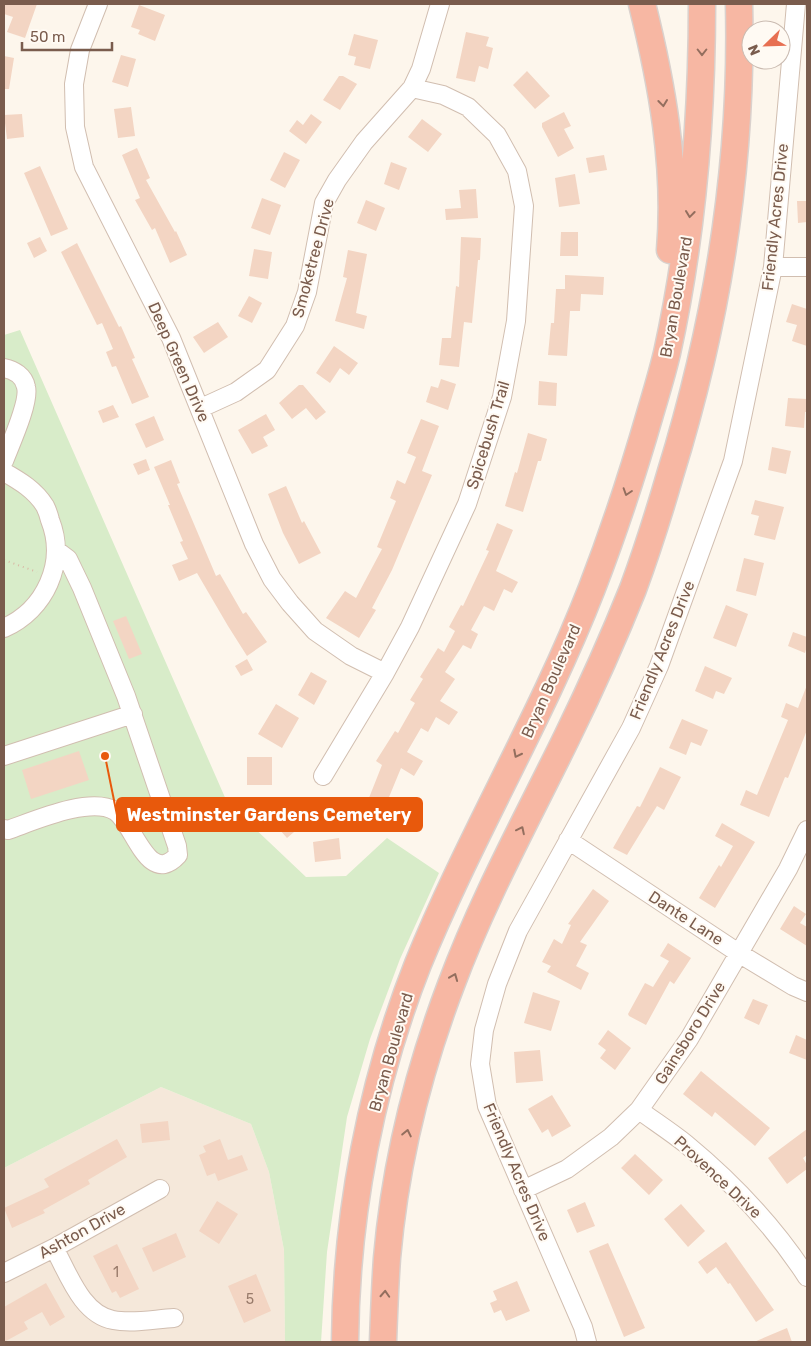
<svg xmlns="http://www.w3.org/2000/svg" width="811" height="1346" font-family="Rubik,sans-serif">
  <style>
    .residential { fill: #f5e8da }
    .green { fill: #d8ecc9 }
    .building { fill: #f3d5c3 }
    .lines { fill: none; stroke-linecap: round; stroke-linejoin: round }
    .minor-casing { stroke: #d1beb0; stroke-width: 20 }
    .highway-casing { stroke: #dad1cd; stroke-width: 29 }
    .path { stroke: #d9b8a5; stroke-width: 2; stroke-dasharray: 1 4; stroke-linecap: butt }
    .minor { stroke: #fff; stroke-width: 18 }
    .highway { stroke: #f7b7a3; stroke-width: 26 }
    .oneway { stroke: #936e5e }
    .labels { text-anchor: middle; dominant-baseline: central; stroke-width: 4; stroke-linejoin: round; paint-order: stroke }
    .number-label { font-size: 14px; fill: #987a6a }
    .street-label { font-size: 16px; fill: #7a5c4d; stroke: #fffaf3 }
    .leader { fill: none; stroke: #e8590c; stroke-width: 2 }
    .callout-dot { fill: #e8590c; stroke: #fffaf3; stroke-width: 2 }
    .callout { fill: #e8590c; stroke: #e8590c; stroke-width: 2 }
    .callout-label { font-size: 18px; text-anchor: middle; font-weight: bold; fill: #fff }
  </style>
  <rect width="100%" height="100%" fill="#fdf6ec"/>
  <!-- residential -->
  <path class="residential" d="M161,1087L251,1124L269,1172L284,1250L285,1342H4V1168Z"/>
  <!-- green -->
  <path class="green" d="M20,330L227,802L306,877L346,876L387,838L439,873L400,959L370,1039L347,1117L327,1252L321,1342H285L284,1250L269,1172L251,1124L161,1087L4,1168V335Z"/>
  <!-- building -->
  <path class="building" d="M4,4H37L25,38L7,32L13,17L4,14Z
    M139,5L165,15L155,41L138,34L140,30L131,27Z
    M466,32L489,37L486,46L493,48L488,69L479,66L475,82L456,78Z
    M354,34L378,40L370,69L354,65L356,57L348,55Z
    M121,55L136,59L128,87L112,82Z
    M4,56L14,58L9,89H4Z
    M527,71L550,96L535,109L513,85Z
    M339,76H343L357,84L340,110L323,100Z
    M131,107L135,136L118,138L114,109Z
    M564,112L571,126L564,129L574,148L558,157L542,127V123Z
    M22,114L24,137L7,139L4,115Z
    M311,114L322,122L306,144L289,131L297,120L303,125Z
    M422,119L442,134L428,152L408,137Z
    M137,148L150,178L146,180L175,232L176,231L187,255L170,263L155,228L152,230L135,200L140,198L122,155Z
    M284,152L300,160L285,188L270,180Z
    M604,155L607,170L589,173L586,158Z
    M391,162L407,168L399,190L384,184Z
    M40,166L68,229L51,236L24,173Z
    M575,174L580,204L559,207L555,178Z
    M476,189L478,218L446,220L445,209L461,208L459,190Z
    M262,198L281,205L270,235L251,228Z
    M366,200L385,208L376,231L357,223Z
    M797,201H807V222L798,223Z
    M561,232H578V256H560Z
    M40,237L47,251L34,258L27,243Z
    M461,237L481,238L480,260H478L472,323L464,322L459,367L439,365L442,338H451L456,286L459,287Z
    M77,243L119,327L121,326L135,358L132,359L149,397L132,404L116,366L112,367L106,352L113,349L102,323L97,325L61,252Z
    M254,249L272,252L268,279L249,276Z
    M348,250L367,254L356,313L367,316L364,329L335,321L347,278L343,277Z
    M565,275L604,277L603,295L581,294L580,311H570L567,356L548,355L551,323H554L556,289H565Z
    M249,296L262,303L252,323L238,316Z
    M792,304L807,309V346L792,341L797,325L786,322Z
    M218,322L228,337L204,353L193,337Z
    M334,346L358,363L349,375L340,368L330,383L316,373Z
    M441,379L456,384L448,410L426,402L431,386L438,388Z
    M539,381L557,383L556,406L538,405Z
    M299,385H303L326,412L316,420L306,408L292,419L279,403Z
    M788,398L807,399V412H805L804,428L785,426Z
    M113,405L119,417L103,423L98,411Z
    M266,414L275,430L263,437L268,446L252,454L238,430Z
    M154,416L164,440L146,448L135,424Z
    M421,419L439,426L422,471L432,475L392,570L372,608L376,610L359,638L326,618L345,591L356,598L382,549L377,547L396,501L390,498L397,480L405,484L416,457L407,453Z
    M528,433L547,439L541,461H538L523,512L505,506L515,472L517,473Z
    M772,447L791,451L786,474L768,470Z
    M146,459L150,470L138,475L133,464Z
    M171,460L180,483L177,484L216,576L220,574L243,614L246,612L267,642L247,656L228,626L197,573L179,581L172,565L188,559L180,542L183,541L168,505H170L154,467Z
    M286,486L302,523L304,521L321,553L299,564L283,533L268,494Z
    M755,500L784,507L775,540L754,535L759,516L751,514Z
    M497,523L513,530L496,571L518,582L512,593L504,589L494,611L484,606L471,630L478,634L471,649L463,645L445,672L455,679L440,701L458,712L449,725L436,717L428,732L421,728L407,752L423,761L414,776L401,768L380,819L363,813L382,765L376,761L395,731L398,733L415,703L410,700L423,679L420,677L438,648L444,652L455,631L449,627L461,605L463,606L489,551L486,550Z
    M744,558L764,563L756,596L736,591Z
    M726,605L748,614L736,647L713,638Z
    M126,616L142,654L129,659L113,621Z
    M793,632L807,637V646L805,653L788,646Z
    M247,659L253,670L241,676L235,666Z
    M705,666L732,678L724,694L716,691L713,699L695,691Z
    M311,672L327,681L314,705L298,695Z
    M807,685V730L788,778L785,777L769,817L740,805L746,790L757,795L788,720L781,717L786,703L798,708Z
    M276,704L299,718L282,748L258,734Z
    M682,719L708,730L701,746L691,742L686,755L669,748Z
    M79,751L89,780L31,799L22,770Z
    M247,757H272V785H247Z
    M660,767L681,777L664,810L657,806L627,855L613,848L637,806L640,807Z
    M277,798L301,826L287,838L263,811Z
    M722,823L755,842L715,908L699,898L719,865L721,867L733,846L715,836Z
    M339,838L341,859L315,862L313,842Z
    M593,889L609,901L580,942L587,945L576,966L589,973L581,990L547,972L551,966L542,962L554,939L562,944L571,925L568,924Z
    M794,906L806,914L800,923L807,927V946L780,929Z
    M668,943L691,958L674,984L670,981L646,1025L629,1016L628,1014L645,983L653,987L669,961L660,956Z
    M533,992L560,1001L551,1031L524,1023Z
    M753,999L768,1005L759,1025L744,1018Z
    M608,1030L631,1048L615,1070L600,1058L606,1050L598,1044Z
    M796,1035L807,1040V1060L789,1053Z
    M540,1050L543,1081L516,1083L514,1052Z
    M701,1071L770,1128L755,1146L715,1112L712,1117L683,1094Z
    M552,1095L571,1126L552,1137L548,1129L542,1133L528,1109Z
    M168,1121L170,1140L142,1143L140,1124Z
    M807,1129V1155L803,1158L807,1165V1169L787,1184L768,1158Z
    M117,1139L127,1157L88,1180L90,1184L43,1210L45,1213L12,1228L4,1208L49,1187L44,1179Z
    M220,1139L228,1160L242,1155L248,1170L218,1181L215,1173L207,1176L199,1155L206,1152L203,1146Z
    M635,1154L663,1180L649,1195L621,1168Z
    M217,1201L238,1214L219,1244L199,1231Z
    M585,1202L595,1226L577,1233L567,1210Z
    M681,1204L705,1231L688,1247L664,1219Z
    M176,1233L186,1257L153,1272L142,1248Z
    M726,1242L774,1310L756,1322L730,1283L728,1284L716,1267L707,1274L698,1262Z
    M608,1243L645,1328L624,1337L589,1251Z
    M117,1244L139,1289L120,1298L116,1291L112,1293L93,1256Z
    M256,1274L271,1311L244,1323L228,1286Z
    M517,1281L530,1311L506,1321L501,1310L494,1313L490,1303L497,1300L493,1291Z
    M46,1283L65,1317L50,1326L42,1312L24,1322L28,1329L4,1342V1307Z
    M787,1328L792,1342H754Z"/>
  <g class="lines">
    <!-- minor casing -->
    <g class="minor-casing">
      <path id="minor" d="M98,4L80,50L74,84L75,127L84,167L171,338L254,544L272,579L290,603L315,631L351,656L385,673
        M773,267H807
        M4,368C14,370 24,376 26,387C30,402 10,445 4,461
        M201,408L236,392L267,370L295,326L307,292L324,203L337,180L364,142L412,88L421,69L440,4
        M4,472C20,481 35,490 45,506C47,510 49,516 50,520C67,563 45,610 4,628
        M4,756L133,714
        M323,776L385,673L410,627L467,504L502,397L516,321L524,206L517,171L497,135L468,107L443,95L412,88
        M4,829L8,830C34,821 90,796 115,811C134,823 148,888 178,855L177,846L126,696L82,588L68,559L56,550
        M568,840L740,954L793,986L807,992
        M639,1110C654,1121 671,1132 686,1144C732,1182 774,1226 807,1277
        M523,1190L567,1169L611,1137L639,1110L689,1039L788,869L807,830
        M54,1248C68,1272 81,1314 113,1320C132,1324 155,1319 174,1318
        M4,1273L54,1248L160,1189
        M587,1342L583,1327L487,1106L480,1064L484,1030L497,984L518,931L631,728L659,666L733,461L773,267L796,4"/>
    </g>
    <!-- highway casing -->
    <g class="highway-casing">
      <path id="highway" d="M642,4C662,84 677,167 670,250
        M345,1342C346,1214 371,1083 418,964C470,836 542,717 592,588C614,531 633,473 650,414C656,394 662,374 667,353C692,239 702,121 702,4
        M383,1342C384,1314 385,1286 387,1258C395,1165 418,1072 451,985C483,899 527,819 567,737C591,688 613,639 633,589C647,551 659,513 670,475C717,323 743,163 739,4"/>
    </g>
    <!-- path -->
    <path class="path" d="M4,560L37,572"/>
    <!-- minor -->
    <use href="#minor" class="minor"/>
    <!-- highway -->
    <use href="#highway" class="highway"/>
  </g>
  <!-- one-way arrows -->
  <defs><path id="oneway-chevron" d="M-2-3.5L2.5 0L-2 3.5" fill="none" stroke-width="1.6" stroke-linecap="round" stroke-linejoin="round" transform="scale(1.25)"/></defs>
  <g class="oneway">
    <use href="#oneway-chevron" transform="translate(702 52) rotate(90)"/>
    <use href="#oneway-chevron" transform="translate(663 103) rotate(83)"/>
    <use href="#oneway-chevron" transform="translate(690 214) rotate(97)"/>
    <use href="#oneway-chevron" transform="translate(627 492) rotate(108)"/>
    <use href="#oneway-chevron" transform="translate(517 754) rotate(117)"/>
    <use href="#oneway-chevron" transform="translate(521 830) rotate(-64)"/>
    <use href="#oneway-chevron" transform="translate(454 977) rotate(-68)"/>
    <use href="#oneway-chevron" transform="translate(407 1133) rotate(-78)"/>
    <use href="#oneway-chevron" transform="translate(385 1294) rotate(-87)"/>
  </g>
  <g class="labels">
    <!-- number labels -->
    <g class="number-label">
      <text x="116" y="1272">1</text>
      <text x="250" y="1299">5</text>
    </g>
    <!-- street labels -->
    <g class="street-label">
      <text transform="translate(775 217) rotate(-84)">Friendly Acres Drive</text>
      <text transform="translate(313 258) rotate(-75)">Smoketree Drive</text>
      <text transform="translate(676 297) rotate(-80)">Bryan Boulevard</text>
      <text transform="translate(179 362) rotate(66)">Deep Green Drive</text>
      <text transform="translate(488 435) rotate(-73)">Spicebush Trail</text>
      <text transform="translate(662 650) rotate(-68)">Friendly Acres Drive</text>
      <text transform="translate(551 681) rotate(-66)">Bryan Boulevard</text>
      <text transform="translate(686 918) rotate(33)">Dante Lane</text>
      <text transform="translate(690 1033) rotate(-58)">Gainsboro Drive</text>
      <text transform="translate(391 1052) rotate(-74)">Bryan Boulevard</text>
      <text transform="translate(517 1172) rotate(67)">Friendly Acres Drive</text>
      <text transform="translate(718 1177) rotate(43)">Provence Drive</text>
      <text transform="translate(82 1231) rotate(-29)">Ashton Drive</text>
    </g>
  </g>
  <!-- callouts -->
  <path class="leader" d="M105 756L117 815"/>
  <circle class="callout-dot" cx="105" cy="756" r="5"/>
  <rect class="callout" x="117" y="798" width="305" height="33" rx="5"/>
  <g class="callout-label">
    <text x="269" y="821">Westminster Gardens Cemetery</text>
  </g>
  <!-- border -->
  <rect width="811" height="1346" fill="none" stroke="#7a5c4d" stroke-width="10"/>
  <!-- north arrow -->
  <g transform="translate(766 45) rotate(247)"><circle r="24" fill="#fffaf3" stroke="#cabbb1"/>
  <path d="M0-4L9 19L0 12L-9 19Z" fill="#e76f51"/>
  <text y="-8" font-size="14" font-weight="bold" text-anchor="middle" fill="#7a5c4d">N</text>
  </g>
  <!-- scale -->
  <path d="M22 42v8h90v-8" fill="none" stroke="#7a5c4d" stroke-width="2.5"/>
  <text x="30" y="42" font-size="15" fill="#7a5c4d" stroke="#fffaf3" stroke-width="4" paint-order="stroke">50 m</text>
</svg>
